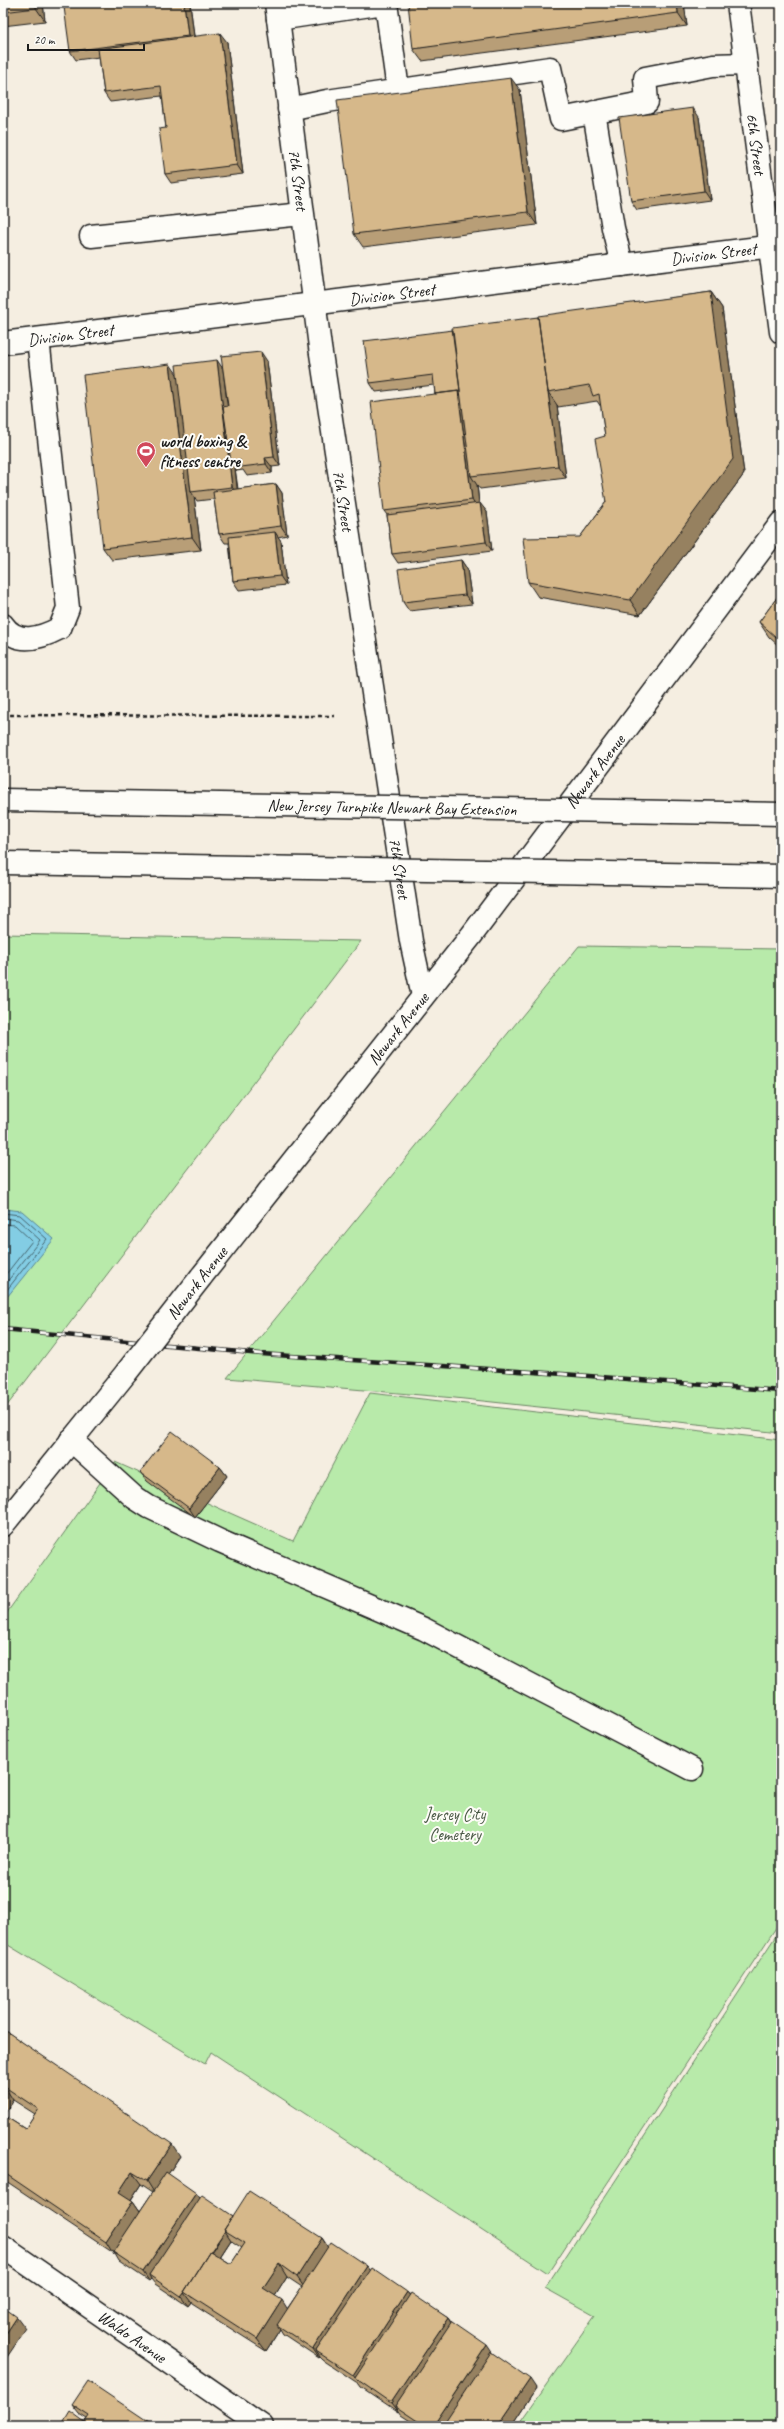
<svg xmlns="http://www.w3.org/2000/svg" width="784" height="2429" font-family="Caveat,sans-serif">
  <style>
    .green { fill: #b8eaaa; stroke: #6a8363 }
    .water { fill: #83cde4; stroke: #5a8694 }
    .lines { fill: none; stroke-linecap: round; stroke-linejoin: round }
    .shore { stroke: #45636c; stroke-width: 1 }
    .lane-casing { stroke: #1c1c1c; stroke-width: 25 }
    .street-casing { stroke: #1c1c1c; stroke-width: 25 }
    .secondary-casing { stroke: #1c1c1c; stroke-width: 25 }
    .path { stroke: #1c1c1c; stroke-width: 2.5; stroke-dasharray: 4 3; stroke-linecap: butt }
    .lane { stroke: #fdfcf7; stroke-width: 22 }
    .street { stroke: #fdfcf7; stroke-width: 22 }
    .secondary { stroke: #fdfcf7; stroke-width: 22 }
    .rail-casing { stroke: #1c1c1c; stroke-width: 4.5 }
    .rail { stroke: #fdfcf7; stroke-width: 3; stroke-dasharray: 9; stroke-linecap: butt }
    .secondary-bridge-casing { stroke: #1c1c1c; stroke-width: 25; stroke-linecap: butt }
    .highway-bridge-casing { stroke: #1c1c1c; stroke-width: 25; stroke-linecap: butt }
    .secondary-bridge { stroke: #fdfcf7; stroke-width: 22 }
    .highway-bridge { stroke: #fdfcf7; stroke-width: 22 }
    .wall { fill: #b89e77; stroke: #1c1c1c; fill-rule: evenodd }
    .shaded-wall { fill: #968161; stroke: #1c1c1c }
    .building { fill: #d6b88a; stroke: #1c1c1c }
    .labels { text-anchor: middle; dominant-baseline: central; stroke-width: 4; stroke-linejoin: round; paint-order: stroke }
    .street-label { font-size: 17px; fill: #1c1c1c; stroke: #fdfcf7 }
    .poi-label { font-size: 17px; font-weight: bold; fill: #1c1c1c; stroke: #fdfcf7; text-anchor: start }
    .park-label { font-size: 17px; fill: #4b5a47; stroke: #fdfcf7 }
  </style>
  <rect width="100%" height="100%" fill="#f5eee1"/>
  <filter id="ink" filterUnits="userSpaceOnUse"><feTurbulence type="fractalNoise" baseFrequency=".025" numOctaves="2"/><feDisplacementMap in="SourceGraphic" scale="8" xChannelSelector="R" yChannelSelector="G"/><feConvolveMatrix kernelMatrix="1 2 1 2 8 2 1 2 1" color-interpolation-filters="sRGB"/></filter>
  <g filter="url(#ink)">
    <!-- green -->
    <path class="green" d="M3,934L361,941L3,1411Z
      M579,946L781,949V1433L455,1398L227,1378Z
      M370,1393L781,1440V1920L548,2273L211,2052L205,2064L3,1942V1618L115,1462L293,1541Z
      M781,1928V2426H517L595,2316L545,2288Z"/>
    <!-- water -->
    <path class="water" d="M3,1209L22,1211L54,1239L3,1302Z"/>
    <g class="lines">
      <!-- shore -->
      <path class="shore" d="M3,1213L20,1215L47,1239L3,1295
        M3,1218L18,1220L40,1240L3,1287
        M3,1224L15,1225L32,1241L3,1278"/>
      <!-- lane casing -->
      <g class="lane-casing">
        <path id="lane" d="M386,3L398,90
          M278,19L384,3
          M289,109L327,101L550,68L561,119L647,102L645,78L713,65L746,64
          M594,112L613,228L622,265
          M91,236L302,214
          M3,625C17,646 41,638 60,628L68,608L38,339
          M71,1440L135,1498L149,1507L220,1541L424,1629L692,1769"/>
      </g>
      <!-- street casing -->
      <g class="street-casing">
        <g id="street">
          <path id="s1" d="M276,3L320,347L411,941L423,996"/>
          <path id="s2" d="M738,3L781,332"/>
          <path id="s3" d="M3,343L781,245"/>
          <path id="s4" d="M3,2247L262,2426"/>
        </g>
      </g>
      <!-- secondary casing -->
      <g class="secondary-casing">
        <g id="secondary">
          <path id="s5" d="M201,1277L471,936L781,523"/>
          <path d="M3,1525L126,1373"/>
        </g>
      </g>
      <!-- path -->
      <path class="path" d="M3,715L335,716"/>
      <!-- lane -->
      <use href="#lane" class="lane"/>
      <!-- street -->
      <use href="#street" class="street"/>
      <!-- secondary -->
      <use href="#secondary" class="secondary"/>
      <!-- rail casing -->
      <g class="rail-casing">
        <path id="rail" d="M3,1329L261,1354L563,1374L781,1391"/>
      </g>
      <!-- rail -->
      <use href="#rail" class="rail"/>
      <!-- secondary-bridge casing -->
      <g class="secondary-bridge-casing">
        <path id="secondary-bridge" d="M126,1373L201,1277"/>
      </g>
      <!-- highway-bridge casing -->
      <g class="highway-bridge-casing">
        <g id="highway-bridge">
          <path id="s6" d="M3,800L781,814"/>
          <path d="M3,863L781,876"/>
        </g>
      </g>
      <!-- secondary-bridge -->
      <use href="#secondary-bridge" class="secondary-bridge"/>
      <!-- highway-bridge -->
      <use href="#highway-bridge" class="highway-bridge"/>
    </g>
    <!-- wall -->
    <path class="wall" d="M3,3H43L45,21L3,26Z
      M98,3H190L194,36L227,42L243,174L171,183L165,174L166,128L162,96L110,102L104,93L99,57L76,60L70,51Z
      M684,3L687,26L422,61L413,49Z
      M520,90L537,225L363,247L354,234Z
      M699,117L710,200L637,210L631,201Z
      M711,292L722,308L744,474L640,615L538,597L528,582L580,537L606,502L605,436L601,407L597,401L558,407L557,405L566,478L480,489L477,485L479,503L487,512L492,551L398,563L392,554L387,515L384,511L435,394L434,385L376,392L370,383L453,330Z
      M267,361L280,466L272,467V473L247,476L243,470L237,471L235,468L238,489L276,484L282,493L287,535L278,537L281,541L286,585L239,590L233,581L229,543H225L219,534L214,499L197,501L194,496L201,550L112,560L103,548L177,374L223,369Z
      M461,560L467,569L472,604L409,611L403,602Z
      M781,592V648L769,637L759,622Z
      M220,1467L227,1476L195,1517L147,1481L140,1472Z
      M3,2029L180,2156L168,2174L200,2198L233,2216L322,2238L328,2247L367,2266L370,2270L448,2318L451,2322L493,2354L536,2388L511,2426H418L401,2415L398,2411V2412L361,2387L359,2384L323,2360L320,2357L319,2358L283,2334L280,2329L266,2351L192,2304L191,2302L188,2306L155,2284L151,2279L149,2281L119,2261L115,2254L3,2179ZM13,2100L35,2114L25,2129L3,2115ZM141,2184L153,2192L140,2211L133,2201L131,2200ZM231,2240L233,2242L242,2248L231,2264L220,2257ZM287,2277L302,2287L287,2309L275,2296Z
      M72,2405L149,2422L152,2426H61L85,2422L87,2419L79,2414Z"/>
    <!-- shaded-wall -->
    <path class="shaded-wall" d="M36,3H43L45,21L36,8Z
      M184,3H190L195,45L188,36Z
      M677,3H684L687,26L678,13Z
      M220,33L227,42L243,174L237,165Z
      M511,78L520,90L537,225L528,212Z
      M693,108L699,117L710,200L704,191Z
      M711,292L722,308L744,474L640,615L630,600Z
      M261,352L267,361L280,466L274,457Z
      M217,360L223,369L234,461L231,462L235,468L238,496L232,487Z
      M170,364L179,377L191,492L194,496L201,550L192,537Z
      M458,391L467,404L471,476L477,485L480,513L472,500Z
      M548,392L557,405L566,478L558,466Z
      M265,458L272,467V473L266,464Z
      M276,484L282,493L287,535L281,526Z
      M480,503L487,512L492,551L486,542Z
      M275,532L281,541L286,585L280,576Z
      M461,560L467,569L472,604L465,595Z
      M220,1467L227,1476L195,1517L189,1508Z
      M5,2087L13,2100L3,2115V2090Z
      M172,2144L180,2156L155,2194L147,2181Z
      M132,2172L141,2184L128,2204L119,2192Z
      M196,2193L203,2202L149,2275L151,2279L149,2281L143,2272Z
      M133,2201L142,2214L113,2252L114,2255L106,2242Z
      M225,2231L231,2240L193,2298L185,2292Z
      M322,2238L330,2251L306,2290L297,2277Z
      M279,2264L287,2277L272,2301L263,2288Z
      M367,2266L374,2275L316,2351L320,2357L319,2358L313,2349Z
      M407,2292L414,2301L355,2378L353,2375Z
      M184,2293L191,2302L188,2306L181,2297Z
      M282,2300L290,2313L277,2325L280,2329L266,2351L257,2339Z
      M17,2317L26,2329L3,2363V2338Z
      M448,2318L454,2328L395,2406L398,2411V2412L391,2403Z
      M487,2345L493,2354L445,2426H433Z
      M530,2379L536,2388L511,2426H498Z
      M149,2422L152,2426H146Z"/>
    <!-- building -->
    <path class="building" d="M3,3H36V8L3,12Z
      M98,3H184L188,36L70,51L64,7Z
      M408,3H677L678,13L413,49Z
      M220,33L237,165L165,174L159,129L166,128L161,86L104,93L98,49Z
      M511,78L528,212L354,234L337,100Z
      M693,108L704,191L631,201L619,118Z
      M711,292L733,459L630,600L528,582L523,538L580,537L606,502L595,439L605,436L599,394L593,396L589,385L548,392L538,316Z
      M538,317L548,392L558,466L471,476L452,328Z
      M453,330L460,391L435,394L433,375L370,383L364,341Z
      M261,352L274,457L265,458L266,464L241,467L240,460L231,462L223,407L228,406L221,356Z
      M217,360L232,487L191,492L176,365Z
      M170,364L192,537L103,548L83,375Z
      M458,391L472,500L384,511L371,402Z
      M276,484L281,526L219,534L213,492Z
      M480,503L486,542L392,554L387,515Z
      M275,532L280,576L233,581L229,537Z
      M461,560L465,595L403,602L398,569Z
      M781,592V637H776L759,622Z
      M172,1431L220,1467L189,1508L140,1472Z
      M3,2029L172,2144L147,2181L132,2172L119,2192L133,2201L106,2242L3,2172V2115L25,2129L38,2109L5,2087L3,2090Z
      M166,2172L196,2193L143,2272L113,2252Z
      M249,2191L322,2238L297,2277L279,2264L263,2288L282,2300L257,2339L184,2292L210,2251L231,2264L245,2243L224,2230Z
      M202,2195L233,2216L224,2230L225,2231L211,2251H210L184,2292H185L181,2297L149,2275Z
      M331,2242L367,2266L313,2349L277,2325Z
      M372,2268L407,2292L353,2375L316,2351Z
      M411,2293L448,2318L391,2403L355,2378Z
      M3,2307L17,2317L3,2338Z
      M452,2321L487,2345L433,2426H425L395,2406Z
      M491,2352L530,2379L498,2426H442Z
      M88,2381L149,2422L146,2426H61L70,2411L85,2422L89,2416L72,2405Z"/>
  </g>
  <!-- icons -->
  <defs>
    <g id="stadium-pin" transform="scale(1)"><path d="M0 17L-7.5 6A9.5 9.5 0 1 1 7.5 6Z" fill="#d1495b" stroke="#fdfcf7"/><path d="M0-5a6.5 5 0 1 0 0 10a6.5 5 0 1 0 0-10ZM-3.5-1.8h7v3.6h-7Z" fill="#fff"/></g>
  </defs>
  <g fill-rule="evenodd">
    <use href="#stadium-pin" x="146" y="451"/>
  </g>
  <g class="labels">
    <!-- street labels -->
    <g class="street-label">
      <text stroke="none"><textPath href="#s2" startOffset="142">6th Street</textPath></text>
      <text stroke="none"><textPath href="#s1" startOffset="178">7th Street</textPath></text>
      <text stroke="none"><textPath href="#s3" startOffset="716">Division Street</textPath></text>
      <text stroke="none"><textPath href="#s3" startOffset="392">Division Street</textPath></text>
      <text stroke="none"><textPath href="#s3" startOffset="68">Division Street</textPath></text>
      <text stroke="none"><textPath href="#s1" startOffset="502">7th Street</textPath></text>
      <text stroke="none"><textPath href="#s5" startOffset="641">Newark Avenue</textPath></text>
      <text stroke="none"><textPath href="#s6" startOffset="389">New Jersey Turnpike Newark Bay Extension</textPath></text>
      <text stroke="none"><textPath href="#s1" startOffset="874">7th Street</textPath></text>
      <text stroke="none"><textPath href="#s5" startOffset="317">Newark Avenue</textPath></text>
      <text transform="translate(197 1283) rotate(-52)">Newark Avenue</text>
      <text stroke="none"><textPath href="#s4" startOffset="157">Waldo Avenue</textPath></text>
    </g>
    <!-- poi labels -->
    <g class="poi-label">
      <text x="160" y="441">world boxing &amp;<tspan x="160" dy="20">fitness centre</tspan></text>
    </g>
    <!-- park labels -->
    <g class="park-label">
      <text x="455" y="1814">Jersey City<tspan x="455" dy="20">Cemetery</tspan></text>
    </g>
  </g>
  <!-- margin -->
  <rect width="784" height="2429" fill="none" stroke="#fdfcf7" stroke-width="16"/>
  <rect x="8" y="8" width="768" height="2413" fill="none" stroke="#1c1c1c" stroke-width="1.5" filter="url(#ink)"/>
  <!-- scale -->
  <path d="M28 44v6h116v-6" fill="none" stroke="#1c1c1c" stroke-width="2"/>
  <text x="34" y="44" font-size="12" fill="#1c1c1c" stroke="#fdfcf7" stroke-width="3" paint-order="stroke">20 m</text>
</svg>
